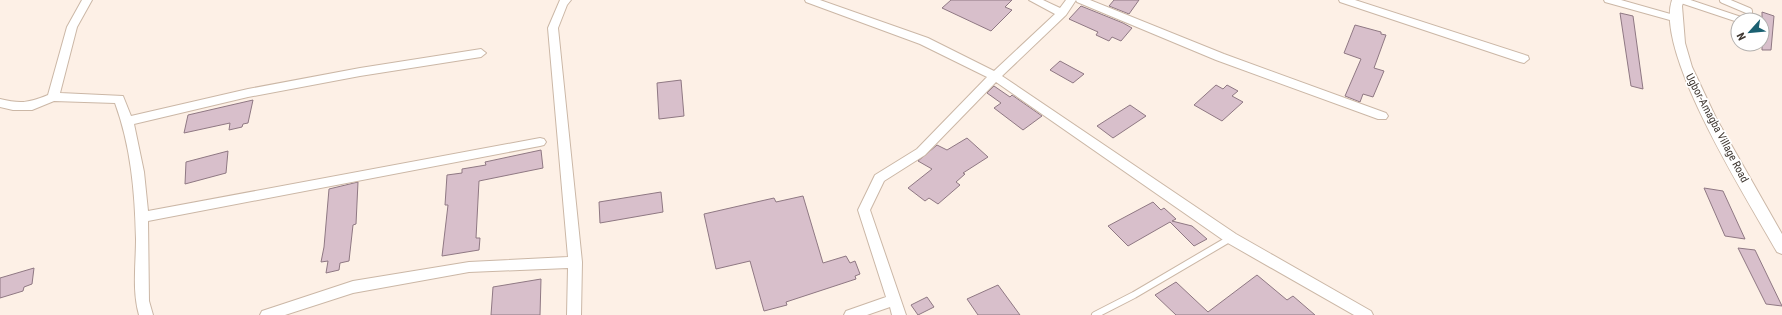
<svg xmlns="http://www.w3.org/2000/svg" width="1782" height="315" font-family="'Roboto Condensed',sans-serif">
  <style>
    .building { fill: #d8bfcb; stroke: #8f7883 }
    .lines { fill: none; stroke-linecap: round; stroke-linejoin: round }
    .service-casing { stroke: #cbb7a6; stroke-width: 8 }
    .minor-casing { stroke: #cbb7a6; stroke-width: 2 }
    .tertiary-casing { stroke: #cbb7a6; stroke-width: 2 }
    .service { stroke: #fff; stroke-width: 6 }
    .minor { fill: #fff; fill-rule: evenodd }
    .tertiary { fill: #fff; fill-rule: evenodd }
    .labels { text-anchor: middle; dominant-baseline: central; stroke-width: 3.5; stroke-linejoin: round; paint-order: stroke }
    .street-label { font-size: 11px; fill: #3f3731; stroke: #fff }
  </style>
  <rect width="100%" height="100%" fill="#fdf0e6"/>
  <!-- building -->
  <path class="building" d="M951,0H1012L1005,7L1012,10L991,31L942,8Z
    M1114,0H1139L1129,14L1109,6Z
    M1081,6L1123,23L1132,28L1121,41L1112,37L1109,41L1096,35L1098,32L1069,19Z
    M1762,12L1774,16L1771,50H1762Z
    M1620,13L1633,16L1643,89L1631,86Z
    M1355,25L1381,32V34L1386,35L1374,68L1384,71L1373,97L1363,94L1360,102L1345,96L1361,59L1344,53Z
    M1060,61L1084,74L1073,83L1050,70Z
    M681,80L684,116L659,119L657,83Z
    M1216,85L1223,89L1227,85L1238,91L1232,96L1243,102L1222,121L1194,105Z
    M994,86L1010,97L1012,95L1042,116L1023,130L994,108L1001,103L987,93Z
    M253,100L248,123L243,124L242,127L229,130L230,123L184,133L188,115Z
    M1130,105L1146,116L1113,138L1097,126Z
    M967,138L988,157L963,173L965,174L956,182L960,185L938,204L929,198L925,201L908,188L932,169L918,161L937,145L947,150Z
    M541,150L543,168L479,181L476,238H480L479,250L442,256L448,205H445L447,175L462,173V169L486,165L485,162Z
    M228,151L226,173L185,184L186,162Z
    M358,182L356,224L353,225L349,261L340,263L339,270L326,273L328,261L321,262L324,247L329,189Z
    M1704,188L1723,191L1745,239L1725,236Z
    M661,192L663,212L600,223L599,202Z
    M803,196L823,263L846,256L850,263L855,261L860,274L855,276L856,279L786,302L787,305L764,311L750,261L716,269L704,214L774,198L776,202Z
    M1153,202L1161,210L1164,208L1176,219L1172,221L1192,226L1207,239L1194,246L1170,222L1128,246L1108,226Z
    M1738,248L1755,250L1782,306L1766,304Z
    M34,268L32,284L24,287L23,291L0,298V278Z
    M1257,275L1287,300L1293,296L1315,315H1176L1155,295L1176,282L1208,312Z
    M541,279L540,315H491L493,287Z
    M998,285L1020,315H978L967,299Z
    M927,297L934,307L918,315L911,305Z"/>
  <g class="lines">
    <!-- service casing -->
    <g class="service-casing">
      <path id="service" d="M1681,0L1741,20
        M1723,0L1749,11V20
        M1095,315L1134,295L1231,238"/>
    </g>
    <!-- minor casing -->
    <g class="minor-casing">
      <path id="minor" d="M82,0H92L77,27L60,93L123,96L131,116L248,89L360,68L481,49L486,53L481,57L360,76L248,97L134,124L144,172L148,211L540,138L544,139L546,142L544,145L540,146L148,221L149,301L153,315H139C132,291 136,264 136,239C135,192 131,147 115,103L54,101L32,110H13L0,107V99C20,104 29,103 48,95L67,27Z
        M560,0H571L567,5L558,28L582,262L581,315H567L568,268L469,272L353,293L285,315H260L262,311L353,281L469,262L568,257L548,28Z
        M805,0H820L928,38L994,71L1055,14L1029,0H1043L1060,8L1066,0H1090L1224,54L1386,113L1388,116L1386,119H1378L1216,60L1077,2L1076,0L1066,15L1002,76L1236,234L1371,311L1373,315H1354L1226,242L996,82L925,155L884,181L870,210L906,315H892L890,307L867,315H844L846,311L886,297L858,210L875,175L917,149L987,77L920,44L806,2Z
        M1339,0H1355L1528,56L1529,59L1524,63L1520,62L1340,2Z
        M1604,0H1621L1681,17L1682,19L1677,22L1605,2Z"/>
    </g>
    <!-- tertiary casing -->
    <g class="tertiary-casing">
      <path id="tertiary" d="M1672,0H1684L1682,6L1685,43L1692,67L1716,118L1782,234V254L1777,252C1749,202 1654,53 1672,0Z"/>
    </g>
    <!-- service -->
    <use href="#service" class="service"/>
    <!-- minor -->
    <use href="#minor" class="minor"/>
    <!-- tertiary -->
    <use href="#tertiary" class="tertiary"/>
  </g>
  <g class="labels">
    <!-- street labels -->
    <g class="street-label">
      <text transform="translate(1717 128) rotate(62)">Ugbor-Amagba Village Road</text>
    </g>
  </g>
  <!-- north arrow -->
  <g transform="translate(1750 32) rotate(243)"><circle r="19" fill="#ffffff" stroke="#b2afad"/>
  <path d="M0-3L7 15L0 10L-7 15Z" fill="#1a6071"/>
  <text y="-6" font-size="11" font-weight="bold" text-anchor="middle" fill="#3f3731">N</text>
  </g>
</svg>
